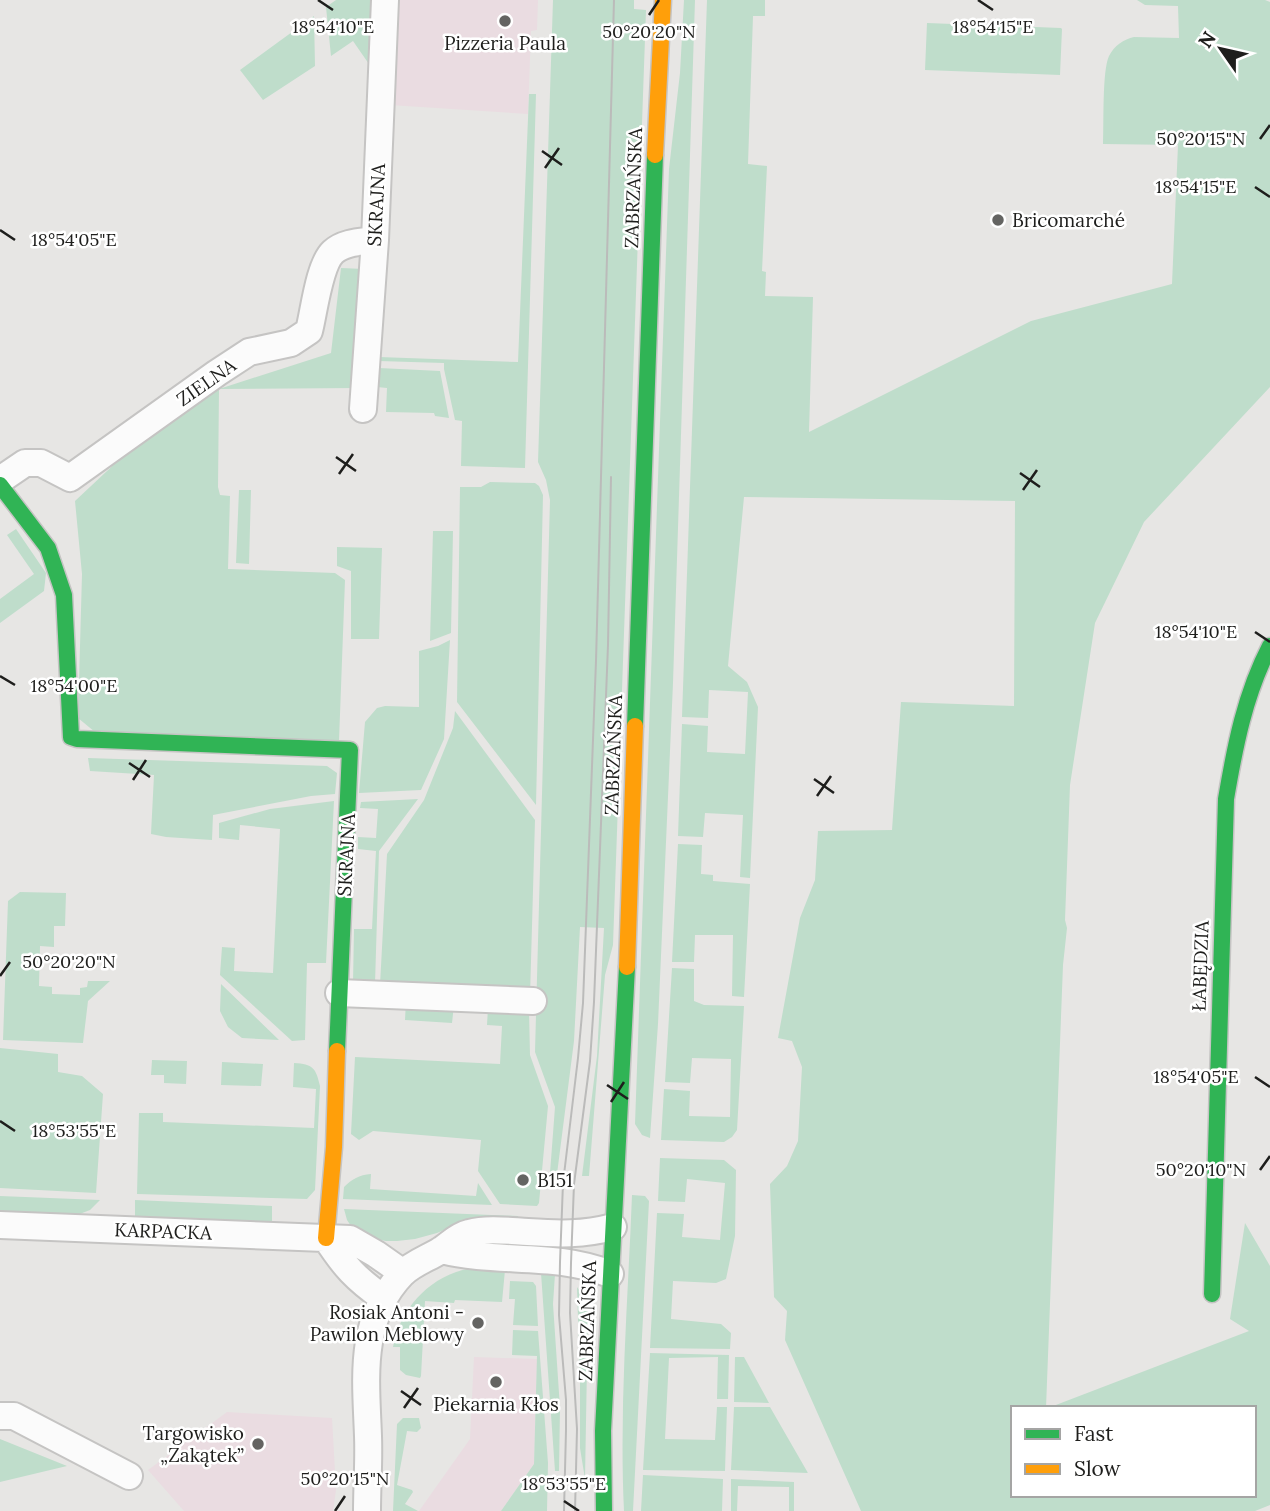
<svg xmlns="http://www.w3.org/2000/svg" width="1270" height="1511" font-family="Lora,serif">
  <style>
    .commercial { fill: #eadce1 }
    .green { fill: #bfddcb }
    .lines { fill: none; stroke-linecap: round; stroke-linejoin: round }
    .street-casing { stroke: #c5c4c3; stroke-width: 30 }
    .fast-casing { stroke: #c5c4c3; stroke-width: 19 }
    .slow-casing { stroke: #c5c4c3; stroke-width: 19 }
    .street { stroke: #fbfbfb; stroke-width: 26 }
    .fast { stroke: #30b455; stroke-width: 16 }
    .slow { stroke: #ff9f0a; stroke-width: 16 }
    .tram { stroke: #bbbbba; stroke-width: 2 }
    .ticks { fill: none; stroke: #1e1e1c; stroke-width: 2.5 }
    .poi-dot { fill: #646462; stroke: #fff; stroke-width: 2.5 }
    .labels { text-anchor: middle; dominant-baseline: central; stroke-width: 5; stroke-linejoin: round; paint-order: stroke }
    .poi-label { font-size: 19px; fill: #1e1e1c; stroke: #fff }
    .street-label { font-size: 19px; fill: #1e1e1c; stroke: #fff }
    .ticks-label { font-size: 18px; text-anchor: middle; fill: #1e1e1c; stroke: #fff; stroke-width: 5; stroke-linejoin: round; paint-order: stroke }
  </style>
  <rect width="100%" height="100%" fill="#e7e6e4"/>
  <!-- commercial -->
  <path class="commercial" d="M398,0H538L537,30L531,31L528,114L390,105Z
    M474,1357L537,1359L534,1464L501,1511H419L470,1439Z
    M227,1412L332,1418L336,1490L333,1511H184L148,1470Z"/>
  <!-- green -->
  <path class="green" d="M336,0H376L371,67L353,41L331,56L326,7Z
    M553,0H634V9L646,10L613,945L605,975L589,1176H582L597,1056L604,928L580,927L574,1041L557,1174L550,1173L555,1107L535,1052L550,500L546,480L538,462Z
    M684,0H695L673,683L658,1024L650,1138L642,1135L635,1124L669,169L680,73Z
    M707,0H765V16H753L748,164L767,166L762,271L766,272L765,296L813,297L809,432L1031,321L1172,284L1178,145L1103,144C1104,124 1102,71 1109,56C1114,46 1124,39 1134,37L1179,38L1178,6L1145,5L1137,0H1265L1270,2V387L1144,522L1095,623L1070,785L1065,920L1067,928L1063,965L1046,1408H1013V1495H1254V1408H1048L1249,1331L1230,1319L1245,1223L1270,1266V1505L1255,1511H861L785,1340L787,1311L774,1297L770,1184L787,1166L798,1141L802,1067L792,1041L778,1038L800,918L815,880L818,831L892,830L901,702L1014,706L1015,501L744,497L728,666L747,682L758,707L750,878L740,877L743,815L705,813L703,837L678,836L682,724L708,726L707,752L745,754L748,692L709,690L708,718L682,717Z
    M314,16L315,66L263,100L240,70Z
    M927,23L1061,28L1062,29L1060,75L925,70Z
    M529,94H536L525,468L461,466L462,421L455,420L444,369V363L379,361V357L518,362Z
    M341,268L364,269L358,388L219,389L218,487L220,495L230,496L228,569L335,573L345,580L339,741L95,732L78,718L82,574L75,501L139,441L214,386L219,389L331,353Z
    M379,368L440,371L449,418L435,416L434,413L386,412L387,388L377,387Z
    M490,482L535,483L539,486L543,495L536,805L457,702L460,487H481Z
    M239,490H251L249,564L236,563Z
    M16,529L46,573L44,591L0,623V599L34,574L7,535Z
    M433,531H453L451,633L430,641Z
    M337,547L382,548L379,639H351V571L337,566Z
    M450,640L444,739L421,790L359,793L365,722L377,708L385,706L419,707V651L438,646Z
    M455,711L535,820L530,996L380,985L387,854L424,800L453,728Z
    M88,758L327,766L337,773L335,794L311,796L213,815L212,840L166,837L151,834L154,775L90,771Z
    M418,799L379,851L375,984L353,983L354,929H372L376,851L358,849V837L376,838L378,809L360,808L361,802Z
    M334,801L326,963H307L305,1040L292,1041L220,975L222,947L235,948L234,971L273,973L280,829L240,825L239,840L219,838V823L270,809Z
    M678,844L702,845L701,874L713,875V881L750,884L744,997L732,996L733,935H695L694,962H672Z
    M20,892L66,893L65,926H54V947L40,946L39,986L52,987V994L80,995V988L87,987L88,981H110L88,1001L83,1043L3,1040L8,901Z
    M672,968L694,969V1001L704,1005L744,1006L737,1130L732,1137L724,1142L661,1140L664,1089L690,1091L689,1116L730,1117L731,1059L692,1058L690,1083L665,1082Z
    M221,984L279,1040L242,1038L228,1027L220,1011Z
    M406,1001L454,1005L452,1023L405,1020Z
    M488,1008L529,1010L530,1055L548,1106L539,1203L537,1206L500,1204L478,1171L481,1140L373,1131L359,1140L351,1134L355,1057L500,1064L502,1026L487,1025Z
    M0,1048L58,1054V1072L82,1076L103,1094L96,1193L0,1188Z
    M152,1060L187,1061L186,1084L164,1083V1075H151Z
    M222,1062L263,1064L261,1086L221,1085Z
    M294,1063C313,1064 316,1068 320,1086L315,1190L307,1199L137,1194L139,1113H163V1122L314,1128L316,1089L293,1087Z
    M660,1158L724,1160L736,1170L735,1236L726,1279L716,1283L673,1281L671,1319L721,1324L731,1333L730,1349L650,1348L657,1213L684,1214L682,1237L720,1240L725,1183L687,1179L685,1202L658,1201Z
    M371,1174L370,1189L476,1196L478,1183L492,1205L343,1199L344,1187C352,1179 359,1175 371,1174Z
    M632,1195L645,1196L649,1201L633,1511H624C619,1406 628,1300 632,1195Z
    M0,1196L100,1200L90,1210L77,1215L0,1212Z
    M135,1200L272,1206V1225L135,1220Z
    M344,1209L518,1216L519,1222L460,1223L437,1233L415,1239L397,1241H386L375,1239L353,1229L347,1220Z
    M467,1269L505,1270L502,1302L455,1300L454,1303L425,1301L421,1376L420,1378L406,1375L400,1370V1347H393C400,1309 429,1277 467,1269Z
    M541,1273L555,1274L553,1304L560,1408L559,1471H555Z
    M510,1281L533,1282L536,1286L538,1326L513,1325L515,1299H509Z
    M577,1287L584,1298L588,1308L585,1479L580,1448V1384Z
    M513,1330L538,1331L548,1463L547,1511H501L534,1464L537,1356L512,1355Z
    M650,1353L729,1355L728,1399H717L718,1357L669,1358L665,1439L715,1440L717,1407H727L725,1471L643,1470Z
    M735,1357H744L769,1403L734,1402Z
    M734,1407H770L808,1473L731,1470Z
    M403,1418H419L421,1428L417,1432L407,1431L397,1485L412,1490L413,1492L405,1504L418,1511H393L397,1424Z
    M0,1439L67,1466L0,1482Z
    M643,1475L723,1479L722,1511H641Z
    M731,1479L794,1482V1511H789V1487L738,1486L737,1511H731Z"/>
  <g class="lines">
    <!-- street casing -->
    <g class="street-casing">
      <path id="street" d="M363,409L375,240L385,0
        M0,480L25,463H41L70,478L217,373L249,352L291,343L309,331C314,312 319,265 333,252C344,242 361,242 375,240
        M339,993L533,1001
        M0,1225L350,1239L376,1254L403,1273
        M326,1238C344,1266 356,1279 383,1298
        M441,1250C497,1264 556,1252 610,1274
        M0,1416H14L129,1476
        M367,1511C367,1486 369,1461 368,1436C366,1379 358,1320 402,1274C412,1264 426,1259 438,1252C449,1246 456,1236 469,1233C488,1228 509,1231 528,1232C558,1234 583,1235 613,1227"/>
    </g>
    <!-- fast casing -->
    <g class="fast-casing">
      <path id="fast" d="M0,485L48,548L64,595L71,737L77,739L350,750L337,1051
        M635,726L655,155
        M1212,1294L1226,799C1235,746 1245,694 1270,646
        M604,1511L603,1431L627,967"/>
    </g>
    <!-- slow casing -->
    <g class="slow-casing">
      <path id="slow" d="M655,155L663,0
        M627,967L635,726
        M326,1238L334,1147L337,1051"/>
    </g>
    <!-- street -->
    <use href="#street" class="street"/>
    <!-- fast -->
    <use href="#fast" class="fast"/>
    <!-- slow -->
    <use href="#slow" class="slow"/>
    <!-- tram -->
    <path class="tram" d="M564,1511L566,1430V1400L559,1315L560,1262L563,1183L578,1058L583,1003L596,661L614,0
      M575,1511L577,1429L570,1313L571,1263L574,1184L590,1061L594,1002L608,645L611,477"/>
  </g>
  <!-- ticks -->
  <path class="ticks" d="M318,0L333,10M978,0L993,10M649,15L659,0M1260,139L1270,125M542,151L562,165M545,168L559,148M1255,187L1270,197M0,230L15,240M336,457L356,471M1020,473L1040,487M339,474L353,454M1023,490L1037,470M1255,632L1270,642M0,676L15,685M129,763L150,777M814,779L834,793M133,780L146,760M817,796L831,776M0,976L10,962M1255,1077L1270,1087M607,1085L628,1099M611,1102L624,1082M0,1121L15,1131M1260,1170L1270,1156M401,1391L421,1405M404,1408L418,1388M564,1501L579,1511M335,1511L345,1496"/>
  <!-- markers -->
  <g class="poi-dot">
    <circle cx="505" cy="21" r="7"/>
    <circle cx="998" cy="220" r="7"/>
    <circle cx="523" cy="1180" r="7"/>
    <circle cx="478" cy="1323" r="7"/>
    <circle cx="496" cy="1382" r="7"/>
    <circle cx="258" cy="1444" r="7"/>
  </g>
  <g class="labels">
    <!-- poi labels -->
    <g class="poi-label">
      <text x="505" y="43">Pizzeria Paula</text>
      <text x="1012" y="220" text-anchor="start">Bricomarché</text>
      <text x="537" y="1180" text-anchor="start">B151</text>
      <text x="464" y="1312" text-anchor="end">Rosiak Antoni -<tspan x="464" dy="22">Pawilon Meblowy</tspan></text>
      <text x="496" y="1404">Piekarnia Kłos</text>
      <text x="244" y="1433" text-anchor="end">Targowisko<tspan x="244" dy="22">„Zakątek”</tspan></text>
    </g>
    <!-- street labels -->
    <g class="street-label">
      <text transform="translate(633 188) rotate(-88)">ZABRZAŃSKA</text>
      <text transform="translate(376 205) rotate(-87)">SKRAJNA</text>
      <text transform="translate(206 382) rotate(-35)">ZIELNA</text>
      <text transform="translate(613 755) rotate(-88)">ZABRZAŃSKA</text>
      <text transform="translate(346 855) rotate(-87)">SKRAJNA</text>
      <text transform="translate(1200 966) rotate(-88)">ŁABĘDZIA</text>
      <text transform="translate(163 1231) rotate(2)">KARPACKA</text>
      <text transform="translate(587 1321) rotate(-88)">ZABRZAŃSKA</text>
    </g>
  </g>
  <g class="ticks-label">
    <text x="993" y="33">18°54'15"E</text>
    <text x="333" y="33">18°54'10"E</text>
    <text x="649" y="38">50°20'20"N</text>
    <text x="1201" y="145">50°20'15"N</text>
    <text x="1196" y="193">18°54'15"E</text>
    <text x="74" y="246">18°54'05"E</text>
    <text x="1196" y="638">18°54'10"E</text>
    <text x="74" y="692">18°54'00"E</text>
    <text x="69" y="968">50°20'20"N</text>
    <text x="1196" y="1083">18°54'05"E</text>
    <text x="74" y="1137">18°53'55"E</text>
    <text x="1201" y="1176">50°20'10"N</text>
    <text x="345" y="1485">50°20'15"N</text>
    <text x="564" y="1490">18°53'55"E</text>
  </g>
  <!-- legend -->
  <rect x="1011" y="1406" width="245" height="91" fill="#ffffff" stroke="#a5a5a4" stroke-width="2"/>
  <rect x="1025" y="1429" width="35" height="10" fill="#30b455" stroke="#a5a5a4" stroke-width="2"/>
  <text x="1074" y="1441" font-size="21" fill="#1e1e1c">Fast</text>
  <rect x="1025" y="1464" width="35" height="10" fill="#ff9f0a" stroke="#a5a5a4" stroke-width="2"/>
  <text x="1074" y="1476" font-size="21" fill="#1e1e1c">Slow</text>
  <!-- north arrow -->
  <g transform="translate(1221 49) rotate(304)" stroke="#ffffff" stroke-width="5" paint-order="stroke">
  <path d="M0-5L12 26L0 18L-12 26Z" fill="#1e1e1c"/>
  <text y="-10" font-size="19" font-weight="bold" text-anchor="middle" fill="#1e1e1c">N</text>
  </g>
</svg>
